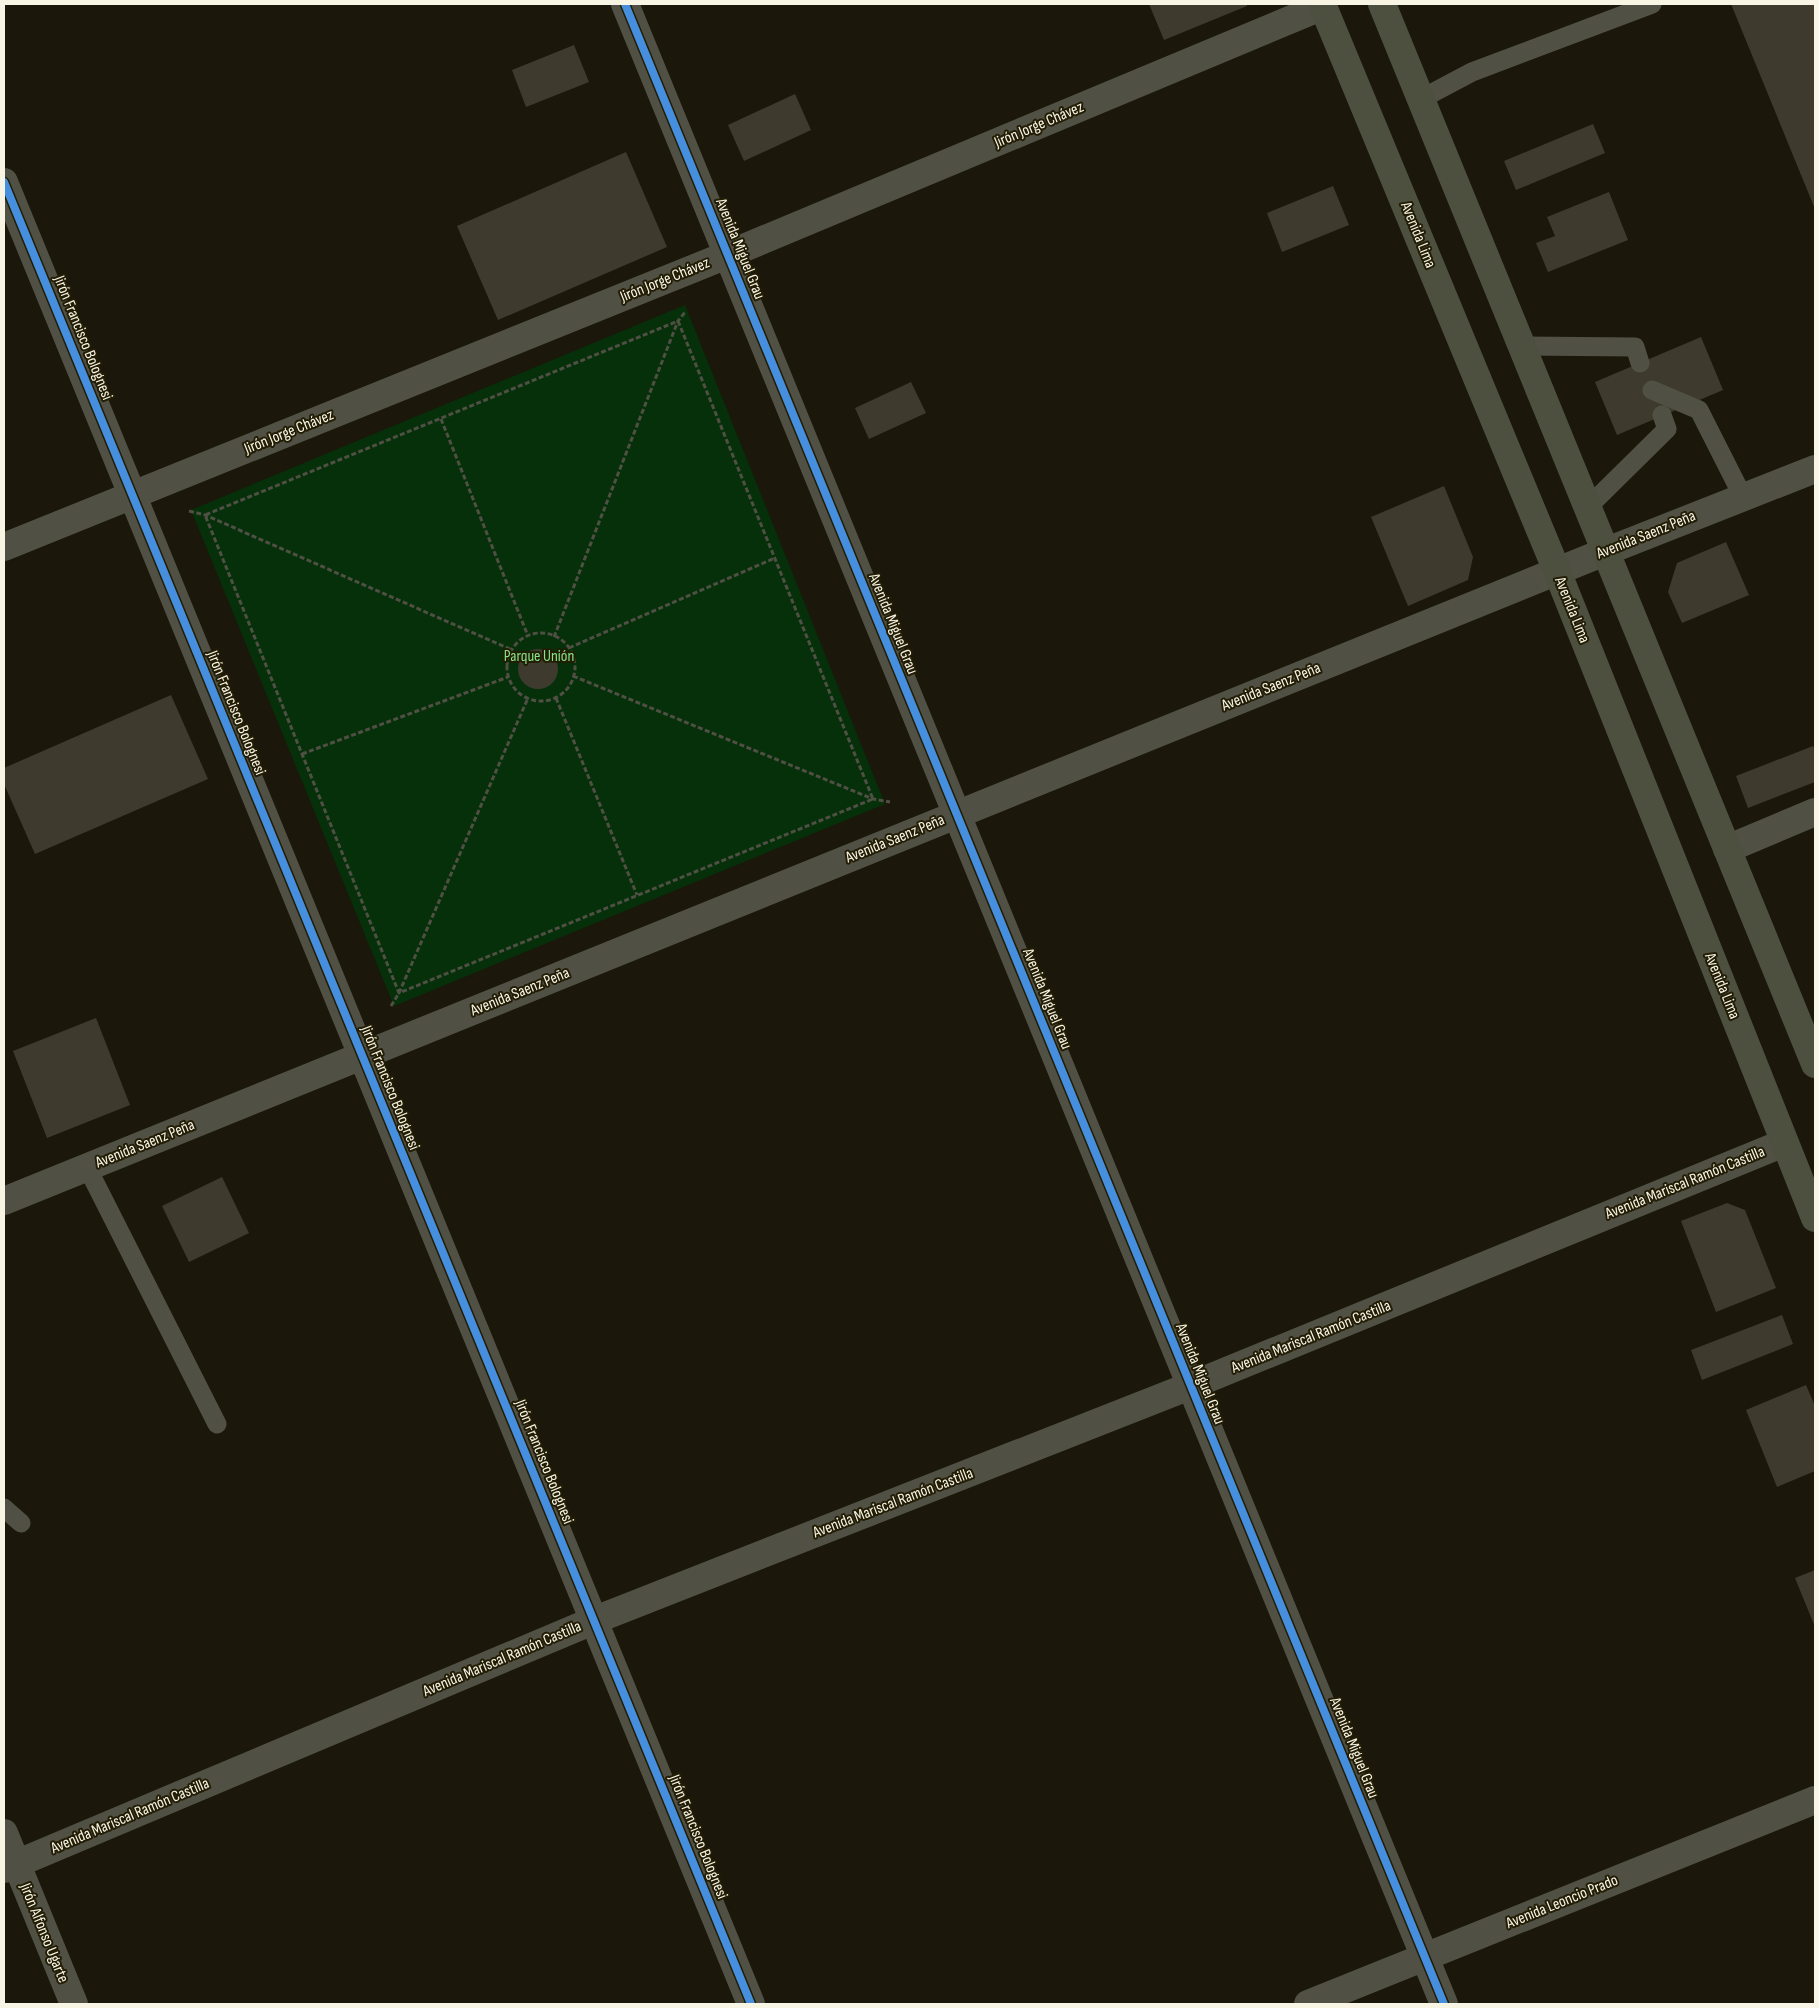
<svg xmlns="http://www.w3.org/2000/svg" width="1819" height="2008" font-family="'Sofia Sans Condensed',sans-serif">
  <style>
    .green { fill: #053009 }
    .building { fill: #3f3a2e }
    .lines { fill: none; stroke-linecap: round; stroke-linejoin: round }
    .path { stroke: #4f4f44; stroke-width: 3; stroke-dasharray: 5 2.5; stroke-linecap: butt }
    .service { stroke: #505144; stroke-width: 19 }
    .minor { stroke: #505144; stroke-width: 28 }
    .secondary { stroke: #4d503f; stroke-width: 28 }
    .cycleway-casing { stroke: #221d04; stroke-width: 11 }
    .cycleway { stroke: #468fdf; stroke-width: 8 }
    .labels { text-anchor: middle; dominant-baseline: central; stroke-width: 4; stroke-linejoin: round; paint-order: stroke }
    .street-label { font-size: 16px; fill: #f8f5e5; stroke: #221d04 }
    .park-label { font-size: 16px; fill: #84e689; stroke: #221d04 }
  </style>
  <rect width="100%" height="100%" fill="#1b180b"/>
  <!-- green -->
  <path class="green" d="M685,305L885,804L394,1006L191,510Z"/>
  <!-- building -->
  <path class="building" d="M1149,4H1246L1247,6L1164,40Z
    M1731,4H1815V209Z
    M574,45L589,82L526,107L512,70Z
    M795,94L811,130L744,161L728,125Z
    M1593,124L1605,153L1516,190L1504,161Z
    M626,152L667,247L498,320L457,226Z
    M1333,186L1349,225L1282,252L1267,213Z
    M1609,192L1628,240L1548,272L1536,243L1555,236L1547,217Z
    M1701,337L1723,390L1617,435L1595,382Z
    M911,382L926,413L869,439L855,408Z
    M1444,486L1473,557L1468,580L1408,606L1371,517Z
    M1726,542L1749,595L1682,623L1668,592L1677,563Z
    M518 669a20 20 0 1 1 40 0a20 20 0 1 1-40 0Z
    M171,695L208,779L35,854L4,784V768Z
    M1813,746L1815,751V782L1748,808L1736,776Z
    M96,1018L130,1105L47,1138L13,1051Z
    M222,1177L249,1233L189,1262L162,1206Z
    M1727,1203L1745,1210L1776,1288L1716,1312L1681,1221Z
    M1782,1315L1793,1344L1702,1380L1691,1350Z
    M1806,1385L1815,1406V1471L1777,1487L1746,1410Z
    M1815,1570V1627L1795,1578Z"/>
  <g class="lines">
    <!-- path -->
    <path class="path" d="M678,321L873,799L399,993L205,515Z
      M441,419L528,636
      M189,511L205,515L512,650
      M507 667a34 34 0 1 1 68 0a34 34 0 1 1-68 0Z
      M554,637L678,321L686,311
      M569,648L775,558
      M573,676L873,799L890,802
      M556,698L637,895
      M302,754L508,677
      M391,1006L399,993L528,698"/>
    <!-- service -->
    <path class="service" d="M1421,99L1472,72L1652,4
      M1521,346L1635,347L1640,363
      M1652,390L1699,410L1743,497
      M1588,507L1667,429L1662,415
      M87,1167L217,1424
      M4,1508L21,1523"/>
    <!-- minor -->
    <path class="minor" d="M625,4L1444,2004
      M4,182L751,2004
      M4,547L727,255L1323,6
      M1727,849L1815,812
      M4,1201L1607,551L1815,469
      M4,1833L74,2004
      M4,1869L595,1620L1190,1386L1784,1143
      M1308,2004L1815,1800"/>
    <!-- secondary -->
    <path class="secondary" d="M1322,4L1557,571L1815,1218
      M1382,4L1815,1064"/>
    <!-- cycleway casing -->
    <g class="cycleway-casing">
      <path id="cycleway" d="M625,4L1444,2004
        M4,182L751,2004"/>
    </g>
    <!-- cycleway -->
    <use href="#cycleway" class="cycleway"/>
  </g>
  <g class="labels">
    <!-- street labels -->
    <g class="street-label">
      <text transform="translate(1039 125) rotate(-23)">Jirón Jorge Chávez</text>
      <text transform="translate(1418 235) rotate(68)">Avenida Lima</text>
      <text transform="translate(740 249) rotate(68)">Avenida Miguel Grau</text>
      <text transform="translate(665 280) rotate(-22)">Jirón Jorge Chávez</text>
      <text transform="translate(83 338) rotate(68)">Jirón Francisco Bolognesi</text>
      <text transform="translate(289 432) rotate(-22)">Jirón Jorge Chávez</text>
      <text transform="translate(1646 535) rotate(-22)">Avenida Saenz Peña</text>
      <text transform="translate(1572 610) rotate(68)">Avenida Lima</text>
      <text transform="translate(893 624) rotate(68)">Avenida Miguel Grau</text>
      <text transform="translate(1271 687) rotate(-22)">Avenida Saenz Peña</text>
      <text transform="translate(236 713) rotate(68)">Jirón Francisco Bolognesi</text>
      <text transform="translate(895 839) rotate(-22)">Avenida Saenz Peña</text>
      <text transform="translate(1722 986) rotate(68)">Avenida Lima</text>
      <text transform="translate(520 992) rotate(-22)">Avenida Saenz Peña</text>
      <text transform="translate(1047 999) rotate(68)">Avenida Miguel Grau</text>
      <text transform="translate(390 1088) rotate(68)">Jirón Francisco Bolognesi</text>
      <text transform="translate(145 1144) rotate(-22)">Avenida Saenz Peña</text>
      <text transform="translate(1685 1183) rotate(-22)">Avenida Mariscal Ramón Castilla</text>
      <text transform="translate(1311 1337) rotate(-22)">Avenida Mariscal Ramón Castilla</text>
      <text transform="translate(1200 1374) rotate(68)">Avenida Miguel Grau</text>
      <text transform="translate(544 1462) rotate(68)">Jirón Francisco Bolognesi</text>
      <text transform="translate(893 1503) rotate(-21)">Avenida Mariscal Ramón Castilla</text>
      <text transform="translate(502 1659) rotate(-23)">Avenida Mariscal Ramón Castilla</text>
      <text transform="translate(1354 1748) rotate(68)">Avenida Miguel Grau</text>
      <text transform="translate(130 1816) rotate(-23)">Avenida Mariscal Ramón Castilla</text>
      <text transform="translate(698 1837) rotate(68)">Jirón Francisco Bolognesi</text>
      <text transform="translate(1562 1902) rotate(-22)">Avenida Leoncio Prado</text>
      <text transform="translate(44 1933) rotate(68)">Jirón Alfonso Ugarte</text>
    </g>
    <!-- park labels -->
    <g class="park-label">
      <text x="539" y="656">Parque Unión</text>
    </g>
  </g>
  <!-- border -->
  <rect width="1819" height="2008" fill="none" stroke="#f8f5e5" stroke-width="10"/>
</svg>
